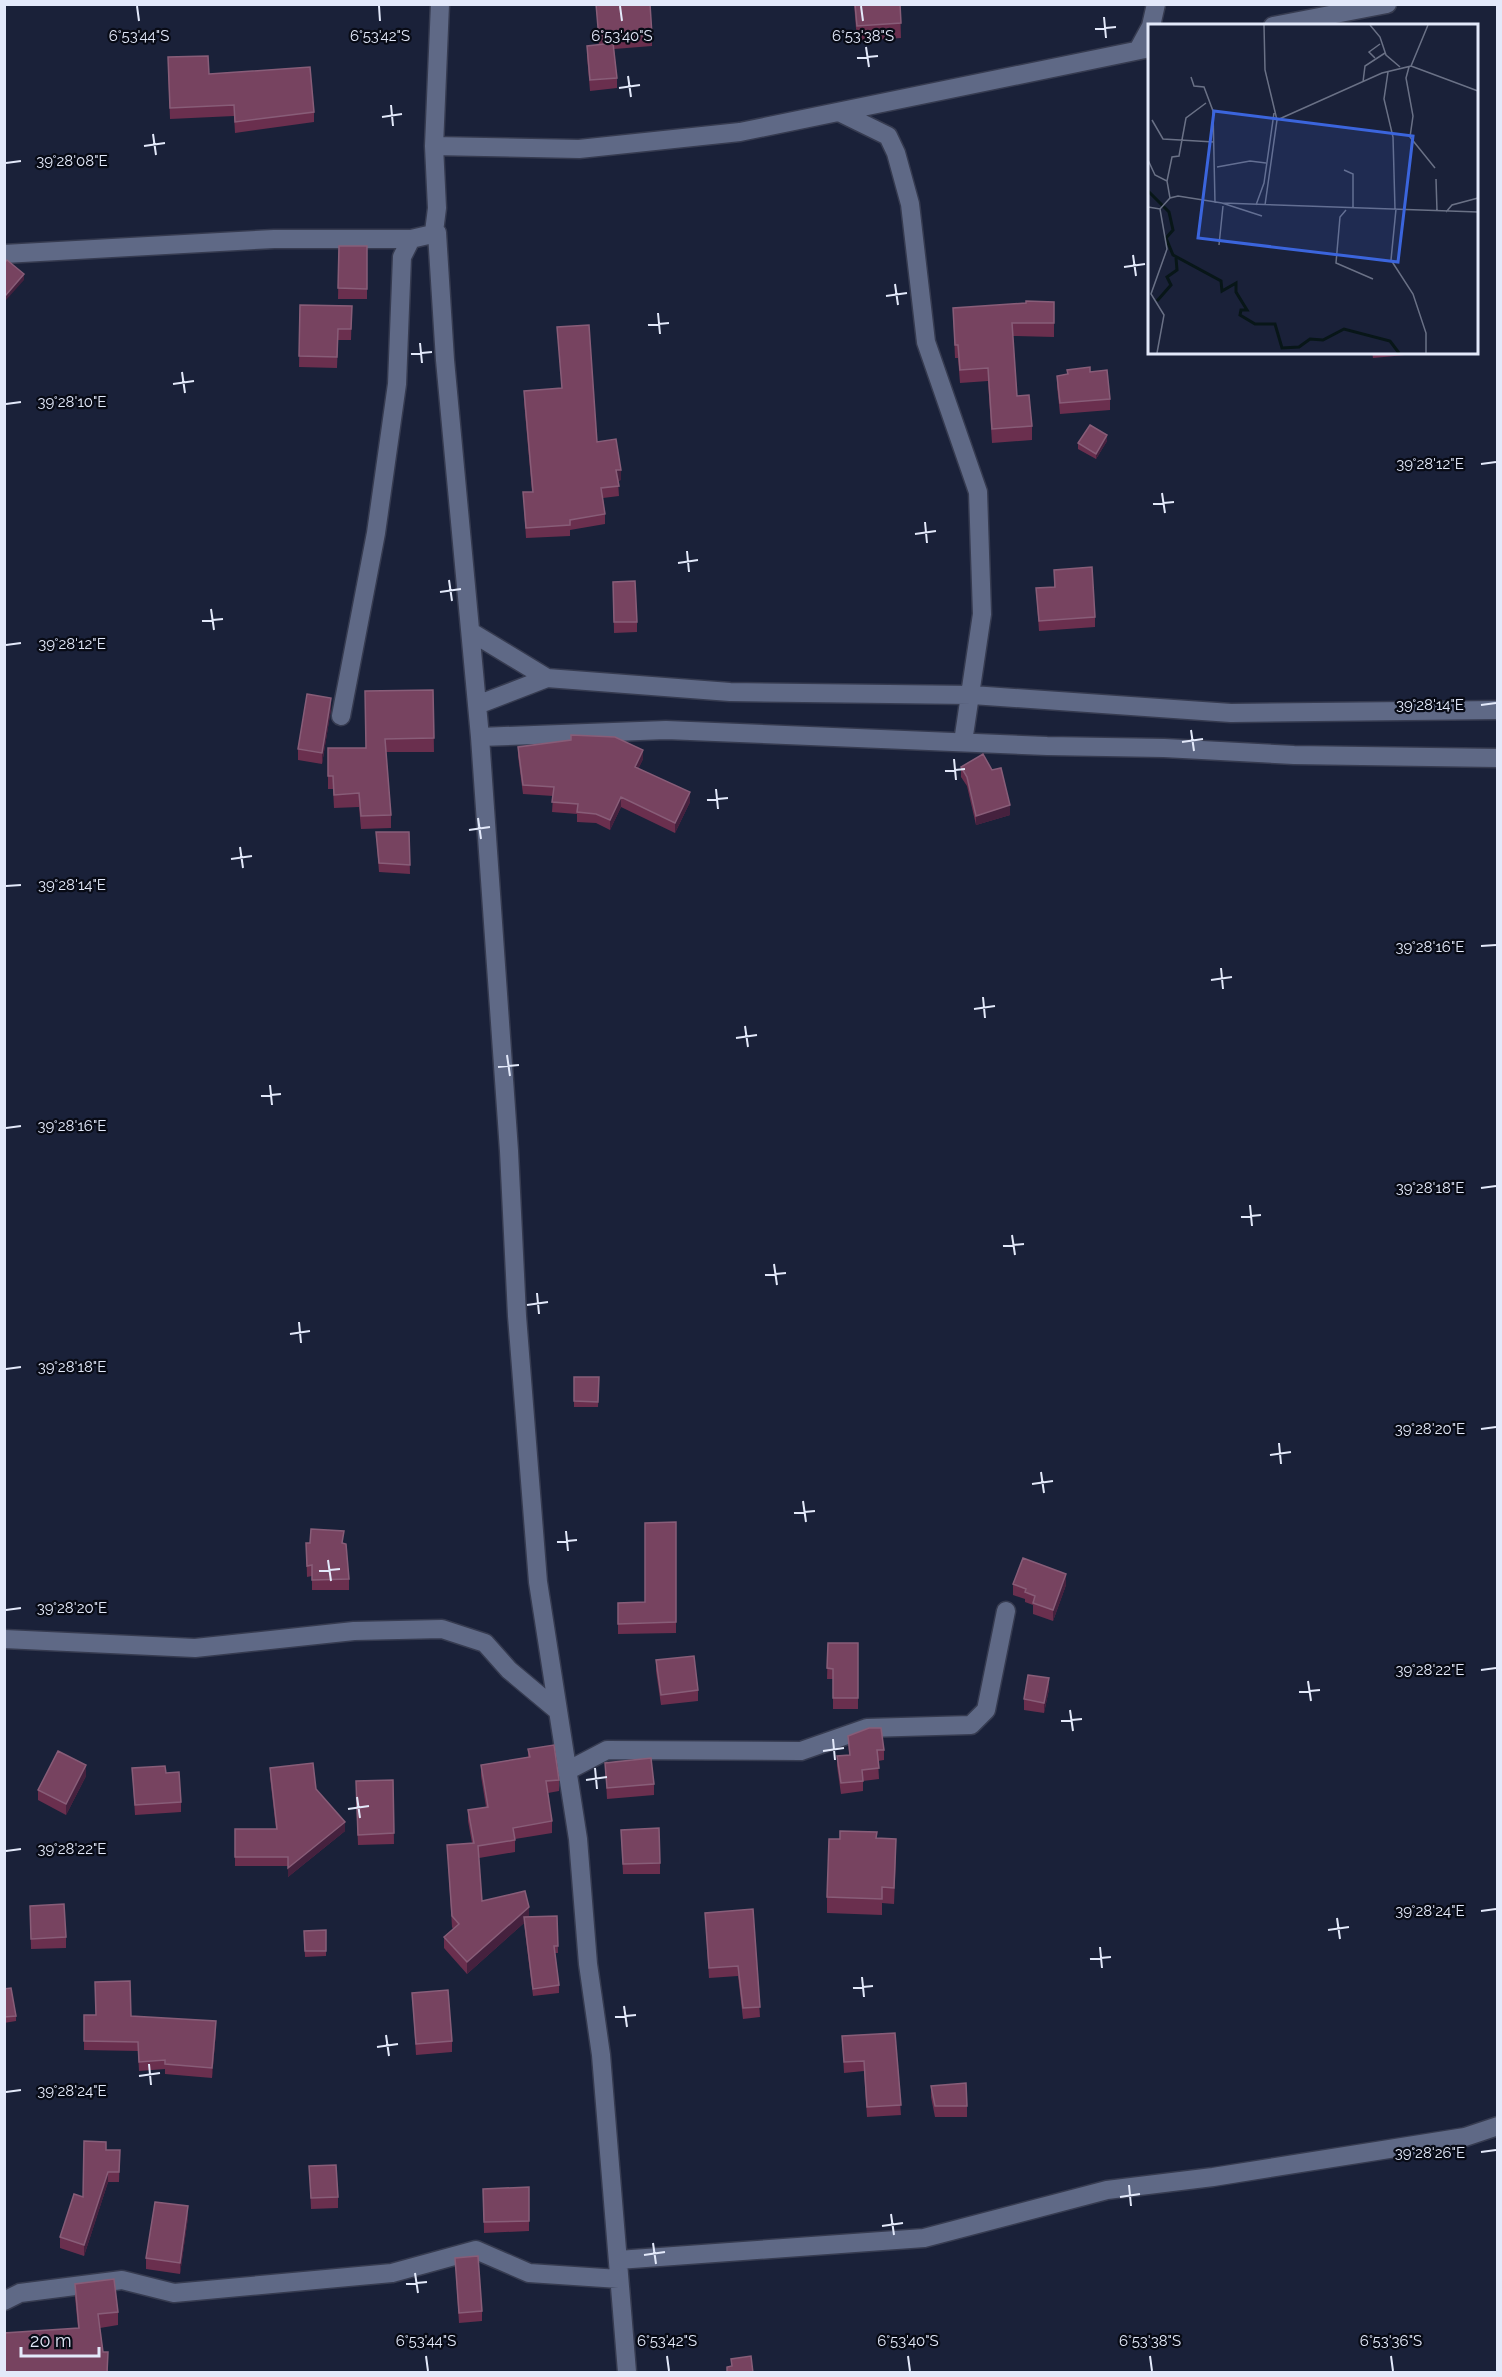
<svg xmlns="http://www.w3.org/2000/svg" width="1502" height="2377" font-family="Raleway,sans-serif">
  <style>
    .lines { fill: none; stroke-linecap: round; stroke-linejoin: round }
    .street-casing { stroke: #363b50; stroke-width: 21 }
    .street { stroke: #5f6986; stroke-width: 18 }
    .wall { fill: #6a2f4e }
    .shaded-wall { fill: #45213e }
    .building { fill: #774360; stroke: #885d78; stroke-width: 1.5 }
    .ticks { fill: none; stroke: #e3e9fa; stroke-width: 2 }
    .inset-river { fill: none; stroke: #081618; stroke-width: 3 }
    .inset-road { fill: none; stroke: #6a7186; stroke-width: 1.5 }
    .view { fill: #3b65dd; fill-opacity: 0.15; stroke: #3b65dd; stroke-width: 3 }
    .inset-edge { fill: none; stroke: #e3e9fa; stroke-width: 3 }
    .ticks-label { font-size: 15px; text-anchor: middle; fill: #e3e9fa; stroke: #080b16; stroke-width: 4.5; stroke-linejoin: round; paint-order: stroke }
  </style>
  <rect width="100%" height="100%" fill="#1a2139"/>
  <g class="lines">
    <!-- street casing -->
    <g class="street-casing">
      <path id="street" d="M440,4L434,146L437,208L434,232L437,233L445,360L480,737L509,1151L517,1316L538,1582L578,1839L588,1964L601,2055L627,2372
        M1151,26L1156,4
        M1273,26L1387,4
        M1138,50L1150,28
        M841,113L888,136L896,153L910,204L926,342L978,492L982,614L963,742
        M434,146L579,149L740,132L1150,48
        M4,254L274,239H411
        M471,632L547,678L730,692L972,695L1231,713L1498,710
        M477,705L547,678
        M341,716L376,533L397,384L402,257L411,239L437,233
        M480,737L666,730L1047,746L1164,748L1294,755L1498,758
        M4,1639L195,1648L354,1631L442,1629L485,1643L509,1670L558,1711
        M567,1771L607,1750L801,1751L867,1728L971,1725L986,1710L1006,1611
        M618,2260L924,2238L1107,2190L1213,2177L1465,2137L1498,2126
        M4,2301L20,2293L122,2280L174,2293L392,2273L476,2250L529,2273L619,2279"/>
    </g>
    <!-- street -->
    <use href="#street" class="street"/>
  </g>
  <!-- wall -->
  <path class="wall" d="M596,4L652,35V46L614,49L617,78V88L590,91L587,56V46L599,45Z
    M854,4H900L901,38L857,41Z
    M168,68L209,74L314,112V122L235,133L234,116L170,119Z
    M339,246H367V299H338Z
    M1054,302V337L1013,336L1017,396L1032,426V440L992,443L988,381L960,383L958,358H955L953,308Z
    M300,305L352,306L351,340H338L337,368L299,367Z
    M557,327L597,442L621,480L618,481L619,496L603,498L605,514V524L570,530V536L526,538L523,492H532L524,401V391L562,388Z
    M1372,352H1405V355L1373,358Z
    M1067,370L1090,372L1110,399V410L1060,414L1057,386V376L1067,374Z
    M1107,441L1096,459L1078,449V443Z
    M1054,570L1095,617V627L1039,631L1036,588L1054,587Z
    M613,582L637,622V632L614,633Z
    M433,690L434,752H386L391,815V828L361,829L359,807L334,808L333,789H328V748H365Z
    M331,709L322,764L298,760V749Z
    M518,747L643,759L638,769L690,802L675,833L621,807L610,830L596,823L577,822V814L552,812L553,796L523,794L518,756Z
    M961,767L1010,815L976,825L967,786L961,777Z
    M376,832H409L410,874L379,872Z
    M574,1377H599L598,1407H574Z
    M676,1522V1633L618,1634V1603L645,1602Z
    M306,1543H344L349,1579V1590H312V1576L307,1577Z
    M1013,1584L1066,1585L1053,1621L1033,1614V1605L1025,1602V1599L1013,1595Z
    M828,1643H858V1709H833V1679H827Z
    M656,1660L698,1690V1701L661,1705L656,1671Z
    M1049,1689L1044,1713L1024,1710V1699Z
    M848,1736L884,1750V1760L878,1761L879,1779L863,1781V1791L841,1794L837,1766V1756L849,1755Z
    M528,1749L559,1780V1791L548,1793L552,1821V1833L515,1839V1852L479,1858L482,1901L529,1917L557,1916L558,1953H555L559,1985V1993L533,1996L524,1923L467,1974L444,1948V1937L453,1929L452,1927L447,1845L472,1843L468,1821V1810L486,1807L481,1776V1765L528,1757Z
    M605,1763L654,1784V1795L607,1799Z
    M132,1768L166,1773L181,1802V1812L135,1815Z
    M270,1768L316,1789L345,1831L288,1877V1866H235V1829H276L270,1777Z
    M86,1776L66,1815L38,1800V1790Z
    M393,1780L394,1844L358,1845L356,1792Z
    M621,1830L660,1863V1874H623Z
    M876,1838L896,1855L894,1904L882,1903V1915L827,1913V1897L840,1839Z
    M30,1906L66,1937V1948L31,1949Z
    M753,1909L760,2017L743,2019L738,1976L709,1978L705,1913Z
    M326,1930V1956L305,1957L304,1931Z
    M4,1989L16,2016V2021L4,2023Z
    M412,1993L452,2041V2052L416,2055Z
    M84,2015L131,2016L216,2031L212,2078L165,2074V2069L139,2071L138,2051L84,2050Z
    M895,2033L901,2115L867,2117L864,2071L844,2073L842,2036Z
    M931,2086L967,2106V2117H935L931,2097Z
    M120,2150L119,2182H108L84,2256L60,2248V2237L83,2197Z
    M309,2166L338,2197V2208L311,2209Z
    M529,2187V2231L484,2233L483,2189Z
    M188,2217L180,2274L146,2269V2258Z
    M455,2258L482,2311V2321L459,2323Z
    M75,2284L118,2312V2325L100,2328L103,2352H108V2373H4L78,2328L75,2297Z"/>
  <!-- shaded-wall -->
  <path class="shaded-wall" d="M24,274V280L6,300V295Z
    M1107,435V441L1096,459V454Z
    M616,470H621V480L616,481Z
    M331,698V709L322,764V753Z
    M643,750V759L635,776V767Z
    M690,792V802L675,833V823Z
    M621,797V807L610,830V820Z
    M1010,805V815L976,825V816Z
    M1066,1574V1585L1053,1621V1610Z
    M1049,1678V1689L1044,1713V1703Z
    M86,1765V1776L66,1815V1804Z
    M345,1822V1831L288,1877V1868Z
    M529,1907V1919L524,1917V1923L467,1974V1962Z
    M216,2021V2031L212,2078V2068Z
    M108,2172V2182L84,2256V2245Z
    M188,2206V2217L180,2274V2263Z"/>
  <!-- building -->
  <path class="building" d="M596,4H650L652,35L599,39Z
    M855,4H900L901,23L857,26Z
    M613,43L617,78L590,80L587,46Z
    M208,56L209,74L310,67L314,112L235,122L234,105L170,108L168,57Z
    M339,246H367V289L338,288Z
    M7,260L24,274L6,295L4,293V263Z
    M1026,301L1054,302V323H1012L1017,396L1029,395L1032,426L992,429L988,368L960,370L958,345H955L953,308L1026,303Z
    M300,305L352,306L351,329H338L337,357L299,356Z
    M589,325L597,442L616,439L621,470H616L619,486L601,488L605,514L570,520V525L526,528L523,492H533L524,391L562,388L557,327Z
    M1090,367V372L1107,370L1110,399L1060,403L1057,376L1068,374L1067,370Z
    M1090,425L1107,435L1096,454L1078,443Z
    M1092,567L1095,617L1039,621L1036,588L1055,587L1054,570Z
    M635,581L637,622H614L613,582Z
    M433,690L434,738L385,739L391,815L361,816L359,793L334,795L333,776H328V748H366L365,691Z
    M307,694L331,698L322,753L298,749Z
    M571,735L615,737L643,750L635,767L690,792L675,823L621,797L610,820L596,814L577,812L578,804L552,802L554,787L523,785L518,747L571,740Z
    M983,754L992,770L1001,768L1010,805L976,816L967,777L961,767Z
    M376,832H409L410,865L379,863Z
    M574,1377H599L598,1402L574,1401Z
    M676,1522V1622L618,1624V1603L645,1602V1523Z
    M311,1529L344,1531L342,1543L346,1544L349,1579L312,1580V1565L307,1566L306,1543H310Z
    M1023,1558L1066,1574L1053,1610L1033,1603L1035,1596L1025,1592L1026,1589L1013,1584Z
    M828,1643H858V1698H833V1669L827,1668Z
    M694,1656L698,1690L661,1695L656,1660Z
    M1028,1675L1049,1678L1044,1703L1024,1699Z
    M869,1728H881L884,1750H877L879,1768L862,1770L863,1781L841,1783L837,1756L850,1755L848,1736Z
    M554,1745L559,1780L546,1781L552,1821L513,1828L515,1840L478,1846L482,1901L525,1891L529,1907L467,1962L444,1937L459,1924L452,1916L447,1845L474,1843L468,1810L488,1807L481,1765L530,1757L528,1749Z
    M58,1751L86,1765L66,1804L38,1790Z
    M651,1758L654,1784L607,1788L605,1763Z
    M313,1763L316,1789L345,1822L288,1868V1857H235V1829H277L270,1768Z
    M165,1766L166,1773L179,1772L181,1802L135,1805L132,1768Z
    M393,1780L394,1833L358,1835L356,1781Z
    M659,1828L660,1863L623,1864L621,1830Z
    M840,1831L877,1832L876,1838L896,1839L894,1888L882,1887V1899L827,1897L829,1839H840Z
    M64,1904L66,1937L31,1939L30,1906Z
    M753,1909L760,2007L743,2008L738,1966L709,1968L705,1913Z
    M557,1916L558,1946H554L559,1985L533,1989L524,1917Z
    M326,1930V1951H305L304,1931Z
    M130,1981L131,2016L216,2021L212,2068L165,2064V2060L139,2062L138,2042L84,2041V2015H96L95,1982Z
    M11,1988L16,2016L4,2017V1989Z
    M448,1990L452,2041L416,2044L412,1993Z
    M895,2033L901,2105L867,2107L864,2061L844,2062L842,2036Z
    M966,2083L967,2106H935L931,2086Z
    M84,2141L106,2142V2150H120L119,2172H108L84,2245L60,2237L74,2194L83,2197Z
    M336,2165L338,2197L311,2198L309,2166Z
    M529,2187V2221L484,2222L483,2189Z
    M155,2202L188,2206L180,2263L146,2258Z
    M478,2256L482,2311L459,2313L455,2258Z
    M114,2279L118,2312L98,2314L103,2352H108L107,2373H4V2333L79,2328L75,2284Z
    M751,2356L753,2373H727V2367L732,2366L731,2359Z"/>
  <!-- ticks -->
  <path class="ticks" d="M137,6L139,21M379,6L380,21M620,6L622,21M861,6L863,21M1104,17L1106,38M1095,29L1116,27M866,47L869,67M857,58L878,56M628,76L631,97M619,88L640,85M391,105L393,126M382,117L402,114M153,134L156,155M144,146L165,143M6,163L21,161M1133,255L1136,276M1124,267L1145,264M895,284L898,305M886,296L907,293M658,313L660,334M648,325L669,323M420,343L422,363M411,354L432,352M182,372L185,393M173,384L194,381M6,404L21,402M1481,464L1496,462M1162,493L1165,513M1153,504L1174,502M925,522L927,543M915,534L936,531M687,551L689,572M678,563L698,560M449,580L452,601M440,592L461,589M211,609L214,630M202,621L223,619M6,645L21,643M1481,705L1496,703M1191,730L1194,751M1182,742L1203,739M954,759L956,780M945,771L965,769M716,789L718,809M707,800L728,798M478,818L481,839M469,830L490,827M240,847L243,868M231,859L252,856M6,886L21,885M1481,946L1496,945M1221,968L1223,989M1211,980L1232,977M983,997L985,1018M974,1009L995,1006M745,1026L748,1047M736,1038L757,1035M507,1055L510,1076M498,1067L519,1065M270,1085L272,1105M261,1096L281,1094M6,1128L21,1126M1481,1188L1496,1186M1250,1205L1252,1226M1241,1217L1261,1215M1012,1235L1015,1255M1003,1246L1024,1244M774,1264L777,1285M765,1275L786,1273M537,1293L539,1314M527,1305L548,1302M299,1322L301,1343M290,1334L310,1331M6,1369L21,1367M1481,1429L1496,1427M1279,1443L1281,1464M1270,1455L1291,1452M1041,1472L1044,1493M1032,1484L1053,1481M803,1501L806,1522M794,1513L815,1511M566,1531L568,1551M557,1542L577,1540M328,1560L331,1581M319,1571L340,1569M6,1610L21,1608M1481,1670L1496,1668M1308,1681L1311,1701M1299,1692L1320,1690M1070,1710L1073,1731M1061,1721L1082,1719M833,1739L835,1760M823,1751L844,1748M595,1768L597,1789M586,1780L607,1777M357,1797L360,1818M348,1809L369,1806M6,1851L21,1849M1481,1911L1496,1909M1337,1918L1340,1939M1328,1930L1349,1927M1100,1947L1102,1968M1090,1959L1111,1957M862,1977L864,1997M853,1988L873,1986M624,2006L627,2027M615,2017L636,2015M386,2035L389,2056M377,2047L398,2044M149,2064L151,2085M139,2076L160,2073M6,2092L21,2090M1481,2152L1496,2150M1129,2185L1131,2206M1120,2197L1140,2194M891,2214L894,2235M882,2226L903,2223M653,2243L656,2264M644,2255L665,2252M415,2273L418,2293M406,2284L427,2282M426,2356L428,2371M667,2356L669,2371M908,2356L910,2371M1150,2356L1152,2371M1391,2356L1393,2371"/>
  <!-- overview -->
  <g transform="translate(1148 24)">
    <rect width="330" height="330" fill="#1a2139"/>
    <path class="inset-river" d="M0,167L21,188L25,206L18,214L25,231L73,257L74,267L88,259V268L99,286H93L92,291L107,300H127L134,324L151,323L162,315L175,316L196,305L242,317L251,329M9,277L23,261L19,253L29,246L28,234"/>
    <path class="inset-road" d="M116,1L117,46L129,96L117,181M222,1L232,13L238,31L252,43M227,34L221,28L232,20M263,42L330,67M261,43L258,54L265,92L262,113L287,144M240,48L236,75L245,113L247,185M43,53L46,62L56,63L65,87L67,179M215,58L217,42L237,29M4,96L15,115L66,118M129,96L234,49L263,42L280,1M0,136L7,151L19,157L22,174M69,143L102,137L118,139M196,146L205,150V184M288,155L289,187M19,157L24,133L31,132L38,94L58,79M74,179L114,192M108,181L116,159L126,89M0,183L12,185L22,174L30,172L74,179L330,188M248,185L243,236L265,270L278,309V329M198,186L192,193L188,239L225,255M298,188L304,181L330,174M71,221L75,182M9,329L16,291L3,270L19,225L12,185"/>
    <path class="view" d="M66,87L265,112L250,238L50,214Z"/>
    <rect width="330" height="330" class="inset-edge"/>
  </g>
  <g class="ticks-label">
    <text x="139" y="41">6°53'44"S</text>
    <text x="380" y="41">6°53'42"S</text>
    <text x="622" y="41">6°53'40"S</text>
    <text x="863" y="41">6°53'38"S</text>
    <text x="72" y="166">39°28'08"E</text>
    <text x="72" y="407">39°28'10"E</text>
    <text x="1430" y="469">39°28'12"E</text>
    <text x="72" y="649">39°28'12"E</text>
    <text x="1430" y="710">39°28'14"E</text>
    <text x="72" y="890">39°28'14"E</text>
    <text x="1430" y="952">39°28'16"E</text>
    <text x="72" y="1131">39°28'16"E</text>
    <text x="1430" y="1193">39°28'18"E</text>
    <text x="72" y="1372">39°28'18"E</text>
    <text x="1430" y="1434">39°28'20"E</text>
    <text x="72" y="1613">39°28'20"E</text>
    <text x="1430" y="1675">39°28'22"E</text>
    <text x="72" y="1854">39°28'22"E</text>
    <text x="1430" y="1916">39°28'24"E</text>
    <text x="72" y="2096">39°28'24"E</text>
    <text x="1430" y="2158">39°28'26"E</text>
    <text x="426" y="2346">6°53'44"S</text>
    <text x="667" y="2346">6°53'42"S</text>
    <text x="908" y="2346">6°53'40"S</text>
    <text x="1150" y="2346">6°53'38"S</text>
    <text x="1391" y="2346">6°53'36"S</text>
  </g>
  <!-- border -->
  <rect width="1502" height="2377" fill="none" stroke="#e3e9fa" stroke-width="12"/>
  <!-- scale -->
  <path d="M21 2347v9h78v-9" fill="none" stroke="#e3e9fa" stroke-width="3"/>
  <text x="30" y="2347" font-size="18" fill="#e3e9fa" stroke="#080b16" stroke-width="4.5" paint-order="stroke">20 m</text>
</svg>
